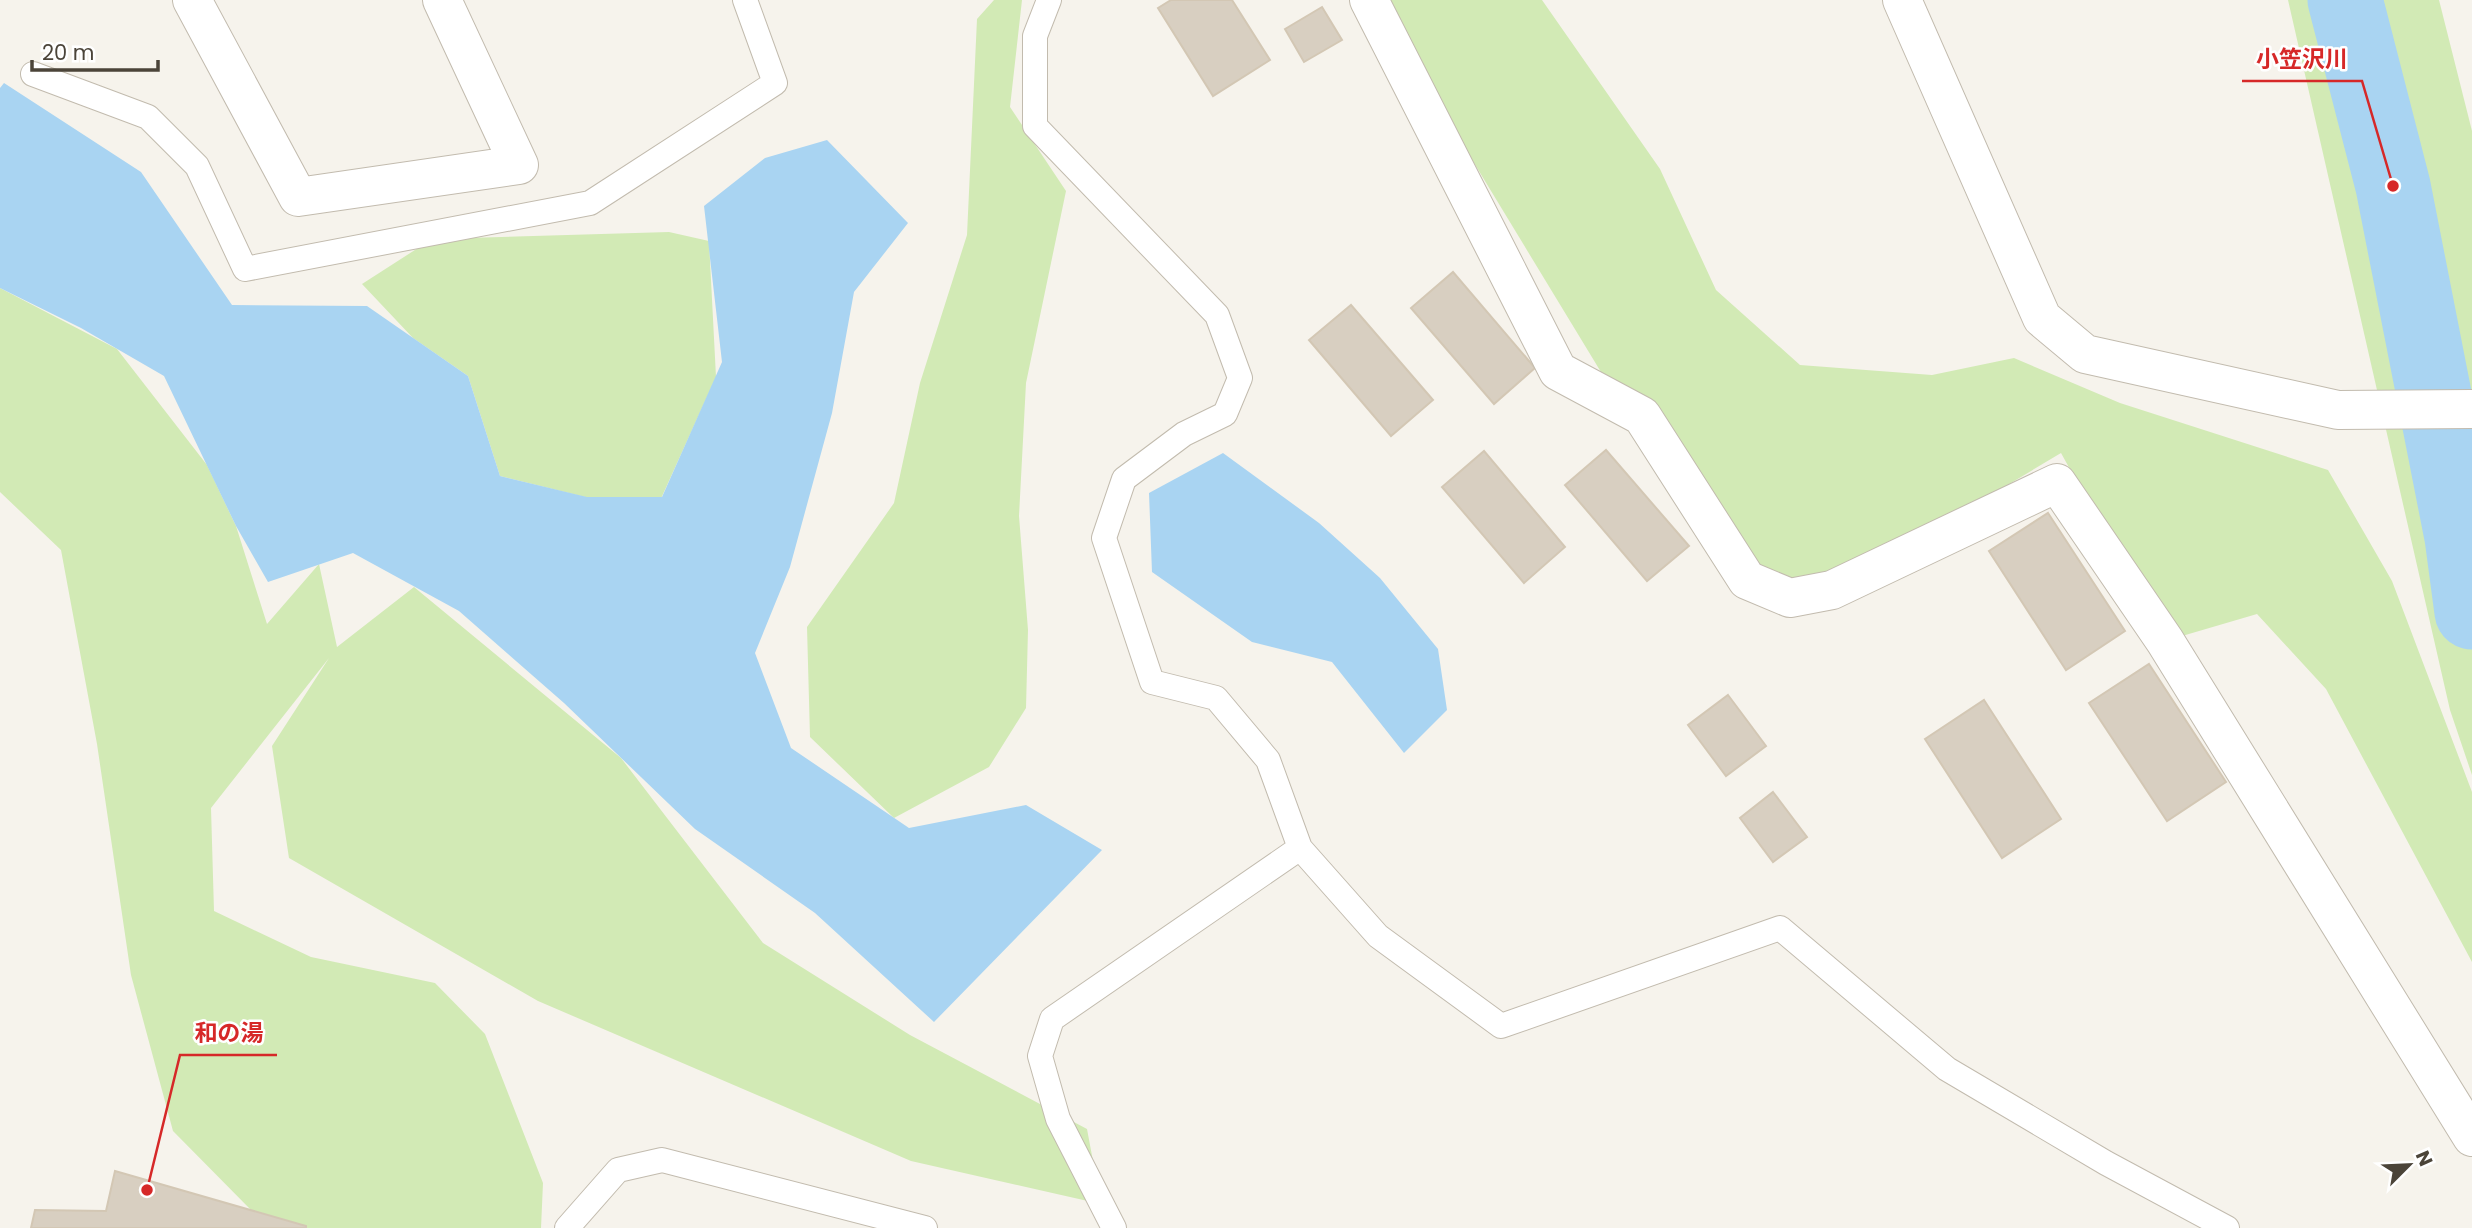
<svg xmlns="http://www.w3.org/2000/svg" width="2472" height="1228" font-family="Poppins,'Noto Sans JP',sans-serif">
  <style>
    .green { fill: #d2eab5 }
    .water { fill: #a9d4f2 }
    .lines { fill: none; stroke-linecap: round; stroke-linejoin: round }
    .river { stroke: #a9d4f2; stroke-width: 75 }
    .building { fill: #d8cfc1; stroke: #d3c7b4; stroke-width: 2 }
    .lane-casing { stroke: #c2bbae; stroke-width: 26 }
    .street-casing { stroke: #c2bbae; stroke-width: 40 }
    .lane { stroke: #fff; stroke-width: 24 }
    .street { stroke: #fff; stroke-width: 38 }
    .leader { fill: none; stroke: #d62828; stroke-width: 2.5 }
    .callout-dot { fill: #d62828; stroke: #fff; stroke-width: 2.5 }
    .callout-label { font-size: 23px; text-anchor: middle; font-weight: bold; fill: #d62828; stroke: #fff; stroke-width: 5; stroke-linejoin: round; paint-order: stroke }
  </style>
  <rect width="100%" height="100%" fill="#f6f3ec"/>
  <!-- green -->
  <path class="green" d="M994,0H1022L1010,107L1066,191L1026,383L1019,516L1028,630L1026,708L989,767L894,818L810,737L807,627L894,503L920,383L967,235L977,19Z
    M1375,0H1542L1660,169L1716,290L1800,365L1932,375L2014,358L2120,403L2328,470L2392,581L2472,792V962L2326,689L2257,614L2165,641L2061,453L1832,590L1747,580L1621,405Z
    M2288,0H2439L2472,131V775L2450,710Z
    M669,232L709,241L716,377L654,514L500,476L468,376L413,338L362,284L432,239Z
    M0,288L117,349L207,465L236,526L267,624L319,564L337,647L414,587L621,758L763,943L910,1035L1087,1129L1101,1204L911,1161L538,1001L289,858L272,746L329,658L211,808L214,911L311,957L435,983L485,1034L543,1183L541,1228H306V1226L251,1210L173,1131L131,975L97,744L61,550L0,492Z"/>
  <!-- water -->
  <path class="water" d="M4,83L141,172L232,305L367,306L468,376L500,476L587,497H662L722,362L704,206L765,158L827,140L908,223L854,292L832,413L790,567L755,653L791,748L909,828L1026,805L1102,850L934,1022L815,913L695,829L564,703L459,611L353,553L268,582L236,526L164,376L81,328L0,288V88Z
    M1223,453L1319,523L1380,578L1438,649L1447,710L1404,753L1332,662L1252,642L1152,572L1149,493Z"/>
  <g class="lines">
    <!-- river -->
    <path class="river" d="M2345,0L2393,186L2462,537L2472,612"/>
  </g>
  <!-- building -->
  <path class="building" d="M1171,0H1232L1270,60L1213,96L1158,8Z
    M1322,7L1342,40L1304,62L1285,29Z
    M1453,272L1535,368L1494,404L1411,308Z
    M1351,305L1433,400L1391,436L1309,340Z
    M1606,450L1689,546L1647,581L1565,485Z
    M1484,451L1565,547L1524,583L1442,487Z
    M2048,513L2125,631L2066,670L1989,551Z
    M2149,664L2226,782L2167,821L2089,703Z
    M1728,695L1766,746L1726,776L1688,725Z
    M1984,700L2061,819L2002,858L1925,739Z
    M1773,792L1807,837L1773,862L1740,818Z
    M115,1171L306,1226V1228H31L35,1210L106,1211Z"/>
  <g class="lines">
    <!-- lane casing -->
    <g class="lane-casing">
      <path id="lane" d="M1049,0L1035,36V126L1217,315L1240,378L1225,414L1184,434L1124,479L1104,538L1152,682L1216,698L1268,760L1300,848L1378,936L1501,1026L1780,928L1947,1069L2106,1163L2227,1228
        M33,74L148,117L197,166L245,269L590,203L775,83L745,0
        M567,1228L618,1170L662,1160L925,1228
        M1114,1228L1058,1119L1040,1056L1052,1019L1300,848"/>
    </g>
    <!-- street casing -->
    <g class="street-casing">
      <path id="street" d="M192,0L298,197L519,165L442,0
        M1369,0L1558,371L1642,416L1747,580L1790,598L1832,590L2057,483L2165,641L2472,1137
        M1902,0L2042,318L2085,354L2338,410L2472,409"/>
    </g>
    <!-- lane -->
    <use href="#lane" class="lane"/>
    <!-- street -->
    <use href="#street" class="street"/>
  </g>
  <!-- callouts -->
  <path class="leader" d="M2393 186L2362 81H2242M147 1190L180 1055H277"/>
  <g class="callout-dot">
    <circle cx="2393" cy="186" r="7"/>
    <circle cx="147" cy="1190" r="7"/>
  </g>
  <g class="callout-label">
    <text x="2302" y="67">小笠沢川</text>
    <text x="229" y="1041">和の湯</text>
  </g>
  <!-- north arrow -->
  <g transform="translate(2409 1165) rotate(66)" stroke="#ffffff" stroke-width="5" paint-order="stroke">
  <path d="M0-5L12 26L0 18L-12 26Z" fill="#4b4439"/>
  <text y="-10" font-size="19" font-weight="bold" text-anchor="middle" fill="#4b4439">N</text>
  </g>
  <!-- scale -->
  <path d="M32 60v10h126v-10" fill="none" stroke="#4b4439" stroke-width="3.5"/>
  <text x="42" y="60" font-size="21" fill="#4b4439" stroke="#ffffff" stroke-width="5" paint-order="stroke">20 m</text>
</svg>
